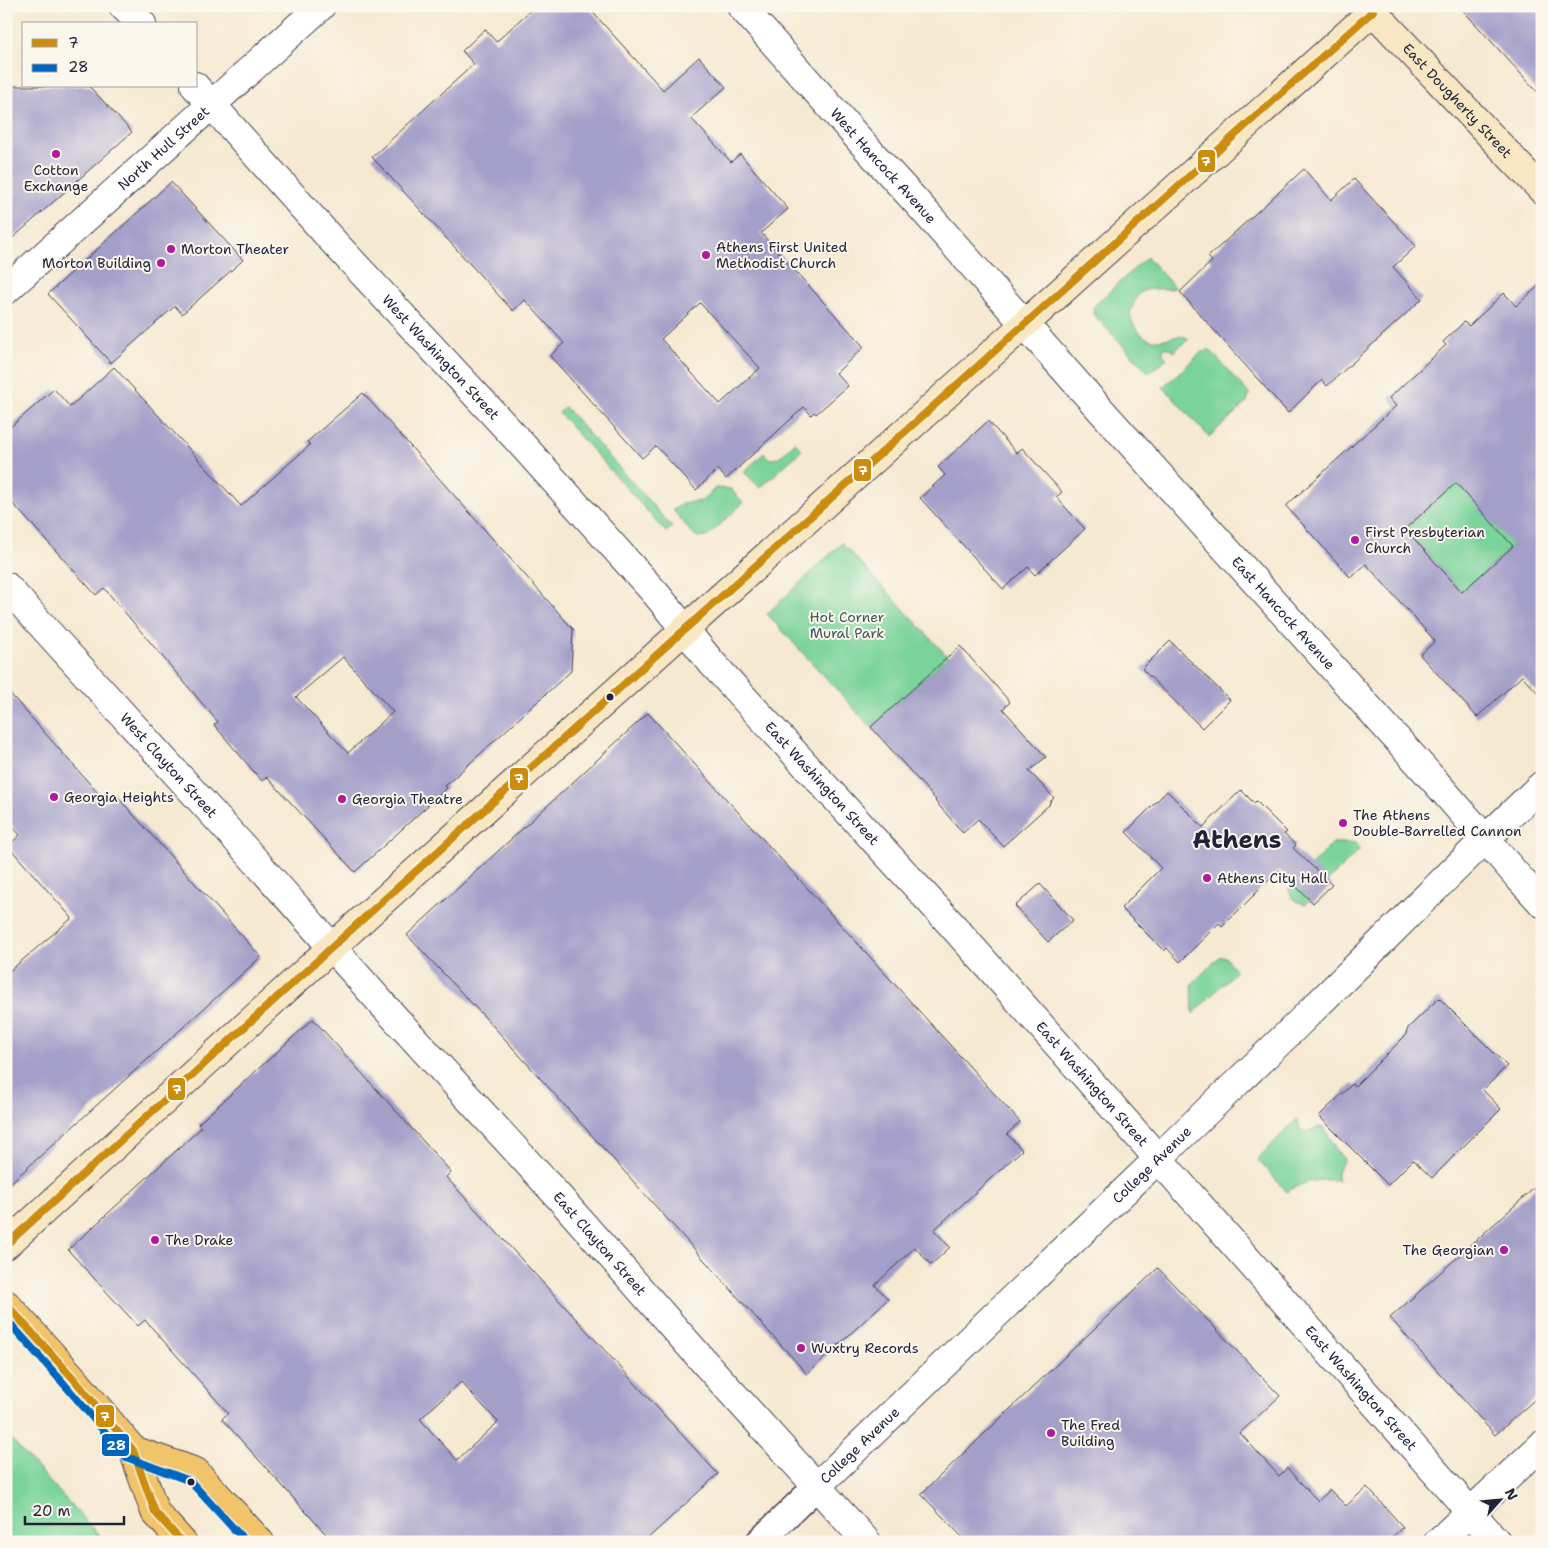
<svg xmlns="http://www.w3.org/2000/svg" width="1548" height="1548" font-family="'Shantell Sans',sans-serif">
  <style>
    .green { fill: #79d39a; stroke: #4e7a6a }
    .building { fill: #a49fc9; fill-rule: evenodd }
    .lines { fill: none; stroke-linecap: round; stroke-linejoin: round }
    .pedestrian-casing { stroke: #424052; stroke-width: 29 }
    .minor-casing { stroke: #424052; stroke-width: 30 }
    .tertiary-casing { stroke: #424052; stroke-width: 30 }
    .secondary-casing { stroke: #424052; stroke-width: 30 }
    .primary-casing { stroke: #424052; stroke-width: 30 }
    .pedestrian { stroke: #fff; stroke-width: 26 }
    .minor { stroke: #fff; stroke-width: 28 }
    .tertiary { stroke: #fff; stroke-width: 28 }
    .secondary { stroke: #f9e7c3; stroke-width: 28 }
    .primary { stroke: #f1c36a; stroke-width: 28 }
    .bus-1-casing { stroke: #fbf7ec; stroke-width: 11 }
    .bus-2-casing { stroke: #fbf7ec; stroke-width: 11 }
    .bus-1 { stroke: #cc8c0c; stroke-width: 8 }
    .bus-2 { stroke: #0065bd; stroke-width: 8 }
    .poi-dot { fill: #b5179e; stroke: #fbf7ec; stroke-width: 2 }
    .bus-dot { fill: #22223b; stroke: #fbf7ec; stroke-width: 2 }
    .labels { text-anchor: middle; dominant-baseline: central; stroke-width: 4; stroke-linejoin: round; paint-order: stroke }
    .street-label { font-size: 14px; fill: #22223b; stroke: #fbf7ec }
    .poi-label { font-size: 14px; fill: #22223b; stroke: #fbf7ec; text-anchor: start }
    .park-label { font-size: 14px; fill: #3c5758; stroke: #fbf7ec }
    .town-label { font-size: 24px; font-weight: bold; fill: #22223b; stroke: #fbf7ec }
    .line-badge { stroke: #fbf7ec; stroke-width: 2 }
    .badge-label { font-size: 14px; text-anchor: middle; font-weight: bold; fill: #fff }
  </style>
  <rect width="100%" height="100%" fill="#fbf7ec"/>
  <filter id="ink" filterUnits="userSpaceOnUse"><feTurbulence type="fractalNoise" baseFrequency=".02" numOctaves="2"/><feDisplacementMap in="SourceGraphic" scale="10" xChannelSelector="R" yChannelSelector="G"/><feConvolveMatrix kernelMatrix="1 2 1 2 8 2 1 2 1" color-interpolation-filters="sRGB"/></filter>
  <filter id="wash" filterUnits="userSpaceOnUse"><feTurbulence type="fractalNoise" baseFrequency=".0096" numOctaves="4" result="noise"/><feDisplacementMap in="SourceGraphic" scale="20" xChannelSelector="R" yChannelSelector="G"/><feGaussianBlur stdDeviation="1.12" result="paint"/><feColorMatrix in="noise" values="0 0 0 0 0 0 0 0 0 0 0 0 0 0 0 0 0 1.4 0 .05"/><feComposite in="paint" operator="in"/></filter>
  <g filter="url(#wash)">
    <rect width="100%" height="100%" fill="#f6e9d2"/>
    <!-- green -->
    <path class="green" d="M1147,257L1175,288C1165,291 1145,285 1138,295C1136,298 1134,303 1133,306C1129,313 1130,318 1134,325C1153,356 1173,328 1189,339L1173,352L1170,348H1164L1163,350V354L1167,358L1149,373L1095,316L1093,307L1097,303Z
      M1209,349L1250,395L1247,399L1248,401L1209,437L1163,387L1203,351L1204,353Z
      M565,407L672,527L666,532L559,413Z
      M795,442L802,450L760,488L744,472L764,453L770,459C780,460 788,449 795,442Z
      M1463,476L1513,546L1462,592L1405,529Z
      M715,488L731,489L743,503L708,536L700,538L693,534L673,510L683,503L702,501Z
      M842,543L948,657L871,727L767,614Z
      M1333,843H1355L1359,847V850L1328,881L1321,874L1310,900L1305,904C1297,903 1289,896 1289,888Z
      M1224,956L1234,968L1235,972L1193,1014L1192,984L1219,957Z
      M1297,1119L1301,1130L1307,1132L1318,1127L1323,1128L1329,1136L1336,1150L1344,1159C1341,1169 1334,1168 1338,1180C1319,1179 1303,1181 1287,1192L1257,1159Z
      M6,1434L105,1542H6Z"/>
    <g id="blocks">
      <!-- building -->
      <path class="building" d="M535,6H587L663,90L699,57L726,87L691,118L731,162L740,154L788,209L761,233L864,347L836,373L848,386L816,414L814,412L811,415L804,407L726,479L718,469L696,490L656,446L642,458L550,356L564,343L525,300L513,311L372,157L474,64L462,51L485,29L496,42ZM700,303L760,368L720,404L661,339Z
        M1459,6H1542V97Z
        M6,86H89L132,132L6,244Z
        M1304,169L1331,200L1354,179L1416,246L1393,267L1422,299L1327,386L1322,380L1288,413L1180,292L1212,261L1208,257Z
        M171,182L243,260L182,314L175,306L111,363L48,294Z
        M1542,283V697L1522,676L1477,717L1420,655L1435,641L1366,564L1351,578L1286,506L1396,406L1389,398L1446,345L1443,342L1464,322L1469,326L1504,293L1516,306ZM1456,483L1513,546L1462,592L1405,529Z
        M114,367L241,506L310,445L307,442L363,393L573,629L571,671L445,786L447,788L355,872L267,777L262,781L214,725L218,722L104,588L96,595L6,496V431L54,389L70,407ZM343,657L393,712L348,753L296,697Z
        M988,421L1017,453L1022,448L1062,492L1056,497L1085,529L1035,575L1028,567L1003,589L920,498L945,475L938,467Z
        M1170,641L1230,700L1202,728L1142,669Z
        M960,646L1010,702L1003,709L1046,757L1029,771L1054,798L1049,803L1050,804L1003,846L978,819L963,833L935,801L936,800L871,727Z
        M6,689L105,801L114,793L261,957L6,1187V974L72,918L8,846L20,835L6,819Z
        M648,713L1020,1122L1007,1134L1022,1150L934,1230L950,1247L931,1265L915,1247L875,1285L888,1299L807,1374L494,1027L407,935Z
        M1241,790L1254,803L1256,801L1287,832L1284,834L1296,845L1293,848L1332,885L1313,903L1279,870L1222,927L1219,923L1180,962L1167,948L1164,951L1121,908L1161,868L1126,832L1167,791L1203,827Z
        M1040,884L1073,920L1048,942L1015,906Z
        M1439,998L1507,1066L1483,1090L1501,1109L1432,1178L1413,1160L1388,1185L1319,1116L1352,1084L1355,1086L1405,1036L1408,1028Z
        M313,1019L451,1172L446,1177L718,1474L644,1542H333L222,1419L228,1413L145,1320L138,1326L68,1250L201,1128L198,1124ZM461,1382L498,1422L457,1460L420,1419Z
        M1542,1181V1393L1495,1435L1390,1318Z
        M1158,1268L1280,1396L1240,1433L1279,1476L1287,1468L1318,1501L1330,1490L1346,1506L1367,1487L1403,1527L1387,1542H967L921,1494Z"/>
    </g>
  </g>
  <g filter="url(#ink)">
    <use href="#blocks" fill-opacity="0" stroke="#424052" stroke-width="1"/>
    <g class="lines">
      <!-- pedestrian casing -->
      <g class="pedestrian-casing">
        <path id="pedestrian" d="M759,1542L817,1486"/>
      </g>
      <!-- minor casing -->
      <g class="minor-casing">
        <g id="minor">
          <path d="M123,6L142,24"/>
          <path id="s1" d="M195,86L330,238L516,438L657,595L711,662L951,924L1497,1542"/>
          <path id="s2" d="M6,290L321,6"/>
          <path d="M1438,1542L1542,1445"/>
        </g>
      </g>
      <!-- tertiary casing -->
      <g class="tertiary-casing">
        <g id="tertiary">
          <path id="s3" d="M741,6L865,146L920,206L1081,388L1440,787L1520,879L1542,903"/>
          <path id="s4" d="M6,586L244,848L384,1006L558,1196L705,1363L867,1542"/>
          <path id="s5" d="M817,1486L1158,1159C1208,1109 1261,1061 1311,1011C1388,936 1463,859 1542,785"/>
        </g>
      </g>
      <!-- secondary casing -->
      <g class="secondary-casing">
        <g id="secondary">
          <path id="s6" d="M1368,6L1542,190"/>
          <path d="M6,1245L375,908L1373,11"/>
        </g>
      </g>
      <!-- primary casing -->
      <g class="primary-casing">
        <path id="primary" d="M6,1304L73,1378L133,1450L155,1512L182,1542
          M133,1450L196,1472L260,1542"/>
      </g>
      <!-- pedestrian -->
      <use href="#pedestrian" class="pedestrian"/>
      <!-- minor -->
      <use href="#minor" class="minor"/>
      <!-- tertiary -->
      <use href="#tertiary" class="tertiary"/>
      <!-- secondary -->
      <use href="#secondary" class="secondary"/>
      <!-- primary -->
      <use href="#primary" class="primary"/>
      <!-- bus-1 casing -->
      <g class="bus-1-casing">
        <path id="bus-1" d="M6,1245L375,908L1373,11L1368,6
          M6,1304L73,1378L133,1450L155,1512L182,1542"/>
      </g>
      <!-- bus-2 casing -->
      <g class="bus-2-casing">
        <path id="bus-2" d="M6,1319L65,1385L126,1457L190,1481L246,1542"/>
      </g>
      <!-- bus-1 -->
      <use href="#bus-1" class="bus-1"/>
      <!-- bus-2 -->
      <use href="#bus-2" class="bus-2"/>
    </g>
  </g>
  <!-- markers -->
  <g class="poi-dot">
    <circle cx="56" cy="154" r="5"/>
    <circle cx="171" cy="249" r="5"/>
    <circle cx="706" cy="255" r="5"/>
    <circle cx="161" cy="263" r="5"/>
    <circle cx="1355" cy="540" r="5"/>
    <circle cx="54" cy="797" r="5"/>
    <circle cx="342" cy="799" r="5"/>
    <circle cx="1343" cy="823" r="5"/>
    <circle cx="1207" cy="878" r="5"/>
    <circle cx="155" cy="1240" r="5"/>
    <circle cx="1504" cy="1250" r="5"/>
    <circle cx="801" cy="1348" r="5"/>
    <circle cx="1051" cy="1433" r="5"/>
  </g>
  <g class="bus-dot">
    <circle cx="610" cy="697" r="4.5"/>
    <circle cx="191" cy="1482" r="4.5"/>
  </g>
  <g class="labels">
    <!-- street labels -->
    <g class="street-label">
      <text stroke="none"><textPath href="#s6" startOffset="130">East Dougherty Street</textPath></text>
      <text stroke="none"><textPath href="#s2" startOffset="212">North Hull Street</textPath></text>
      <text stroke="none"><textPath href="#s3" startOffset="214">West Hancock Avenue</textPath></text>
      <text stroke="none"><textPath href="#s1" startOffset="366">West Washington Street</textPath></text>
      <text stroke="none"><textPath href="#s3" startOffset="814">East Hancock Avenue</textPath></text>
      <text stroke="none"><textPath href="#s4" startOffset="242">West Clayton Street</textPath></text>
      <text stroke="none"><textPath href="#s1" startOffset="938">East Washington Street</textPath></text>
      <text stroke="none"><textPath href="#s1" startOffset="1342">East Washington Street</textPath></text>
      <text stroke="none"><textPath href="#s5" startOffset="464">College Avenue</textPath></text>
      <text stroke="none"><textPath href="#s4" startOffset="886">East Clayton Street</textPath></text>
      <text stroke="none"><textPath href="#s1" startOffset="1748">East Washington Street</textPath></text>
      <text stroke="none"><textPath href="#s5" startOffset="59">College Avenue</textPath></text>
    </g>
    <!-- poi labels -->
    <g class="poi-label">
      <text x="56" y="170" text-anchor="middle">Cotton<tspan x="56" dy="16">Exchange</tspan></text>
      <text x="716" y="247">Athens First United<tspan x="716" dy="16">Methodist Church</tspan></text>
      <text x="181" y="249">Morton Theater</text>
      <text x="151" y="263" text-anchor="end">Morton Building</text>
      <text x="1365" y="532">First Presbyterian<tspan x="1365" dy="16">Church</tspan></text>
      <text x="64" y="797">Georgia Heights</text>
      <text x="352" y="799">Georgia Theatre</text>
      <text x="1353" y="815">The Athens<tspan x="1353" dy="16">Double-Barrelled Cannon</tspan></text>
      <text x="1217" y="878">Athens City Hall</text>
      <text x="165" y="1240">The Drake</text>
      <text x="1494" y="1250" text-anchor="end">The Georgian</text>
      <text x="811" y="1348">Wuxtry Records</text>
      <text x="1061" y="1425">The Fred<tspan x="1061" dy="16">Building</tspan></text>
    </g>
    <!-- park labels -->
    <g class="park-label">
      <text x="847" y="617">Hot Corner<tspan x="847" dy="16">Mural Park</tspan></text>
    </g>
    <!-- town labels -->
    <g class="town-label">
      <text x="1237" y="840">Athens</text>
    </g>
  </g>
  <g class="line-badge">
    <rect x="1197" y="149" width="19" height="24" rx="5" fill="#cc8c0c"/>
    <rect x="853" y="458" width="19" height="24" rx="5" fill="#cc8c0c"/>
    <rect x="509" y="767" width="20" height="24" rx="5" fill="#cc8c0c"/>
    <rect x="167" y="1077" width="19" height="24" rx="5" fill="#cc8c0c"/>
    <rect x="95" y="1404" width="20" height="24" rx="5" fill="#cc8c0c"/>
    <rect x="101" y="1433" width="29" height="24" rx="5" fill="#0065bd"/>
  </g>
  <g class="badge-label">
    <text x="1206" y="166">7</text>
    <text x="863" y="475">7</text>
    <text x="519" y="783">7</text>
    <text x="177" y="1094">7</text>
    <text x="105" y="1421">7</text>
    <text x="116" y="1450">28</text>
  </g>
  <!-- margin -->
  <rect width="1548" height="1548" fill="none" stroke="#fbf7ec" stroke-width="25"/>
  <!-- legend -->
  <rect x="22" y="22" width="175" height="65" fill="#fbf7ec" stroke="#a4a2a5"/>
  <rect x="32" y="39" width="25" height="8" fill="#cc8c0c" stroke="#a4a2a5"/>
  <text x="68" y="48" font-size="15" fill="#22223b">7</text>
  <rect x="32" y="64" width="25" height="8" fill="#0065bd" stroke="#a4a2a5"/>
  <text x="68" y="72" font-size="15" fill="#22223b">28</text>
  <!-- north arrow -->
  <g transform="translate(1500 1500) rotate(63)" stroke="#fbf7ec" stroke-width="4" paint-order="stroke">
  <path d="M0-4L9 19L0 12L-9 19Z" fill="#22223b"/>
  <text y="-8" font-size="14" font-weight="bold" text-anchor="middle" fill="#22223b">N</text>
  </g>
  <!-- scale -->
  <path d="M25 1516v8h99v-8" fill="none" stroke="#22223b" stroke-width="2.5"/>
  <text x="32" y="1516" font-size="15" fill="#22223b" stroke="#fbf7ec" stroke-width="4" paint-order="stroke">20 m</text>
</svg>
